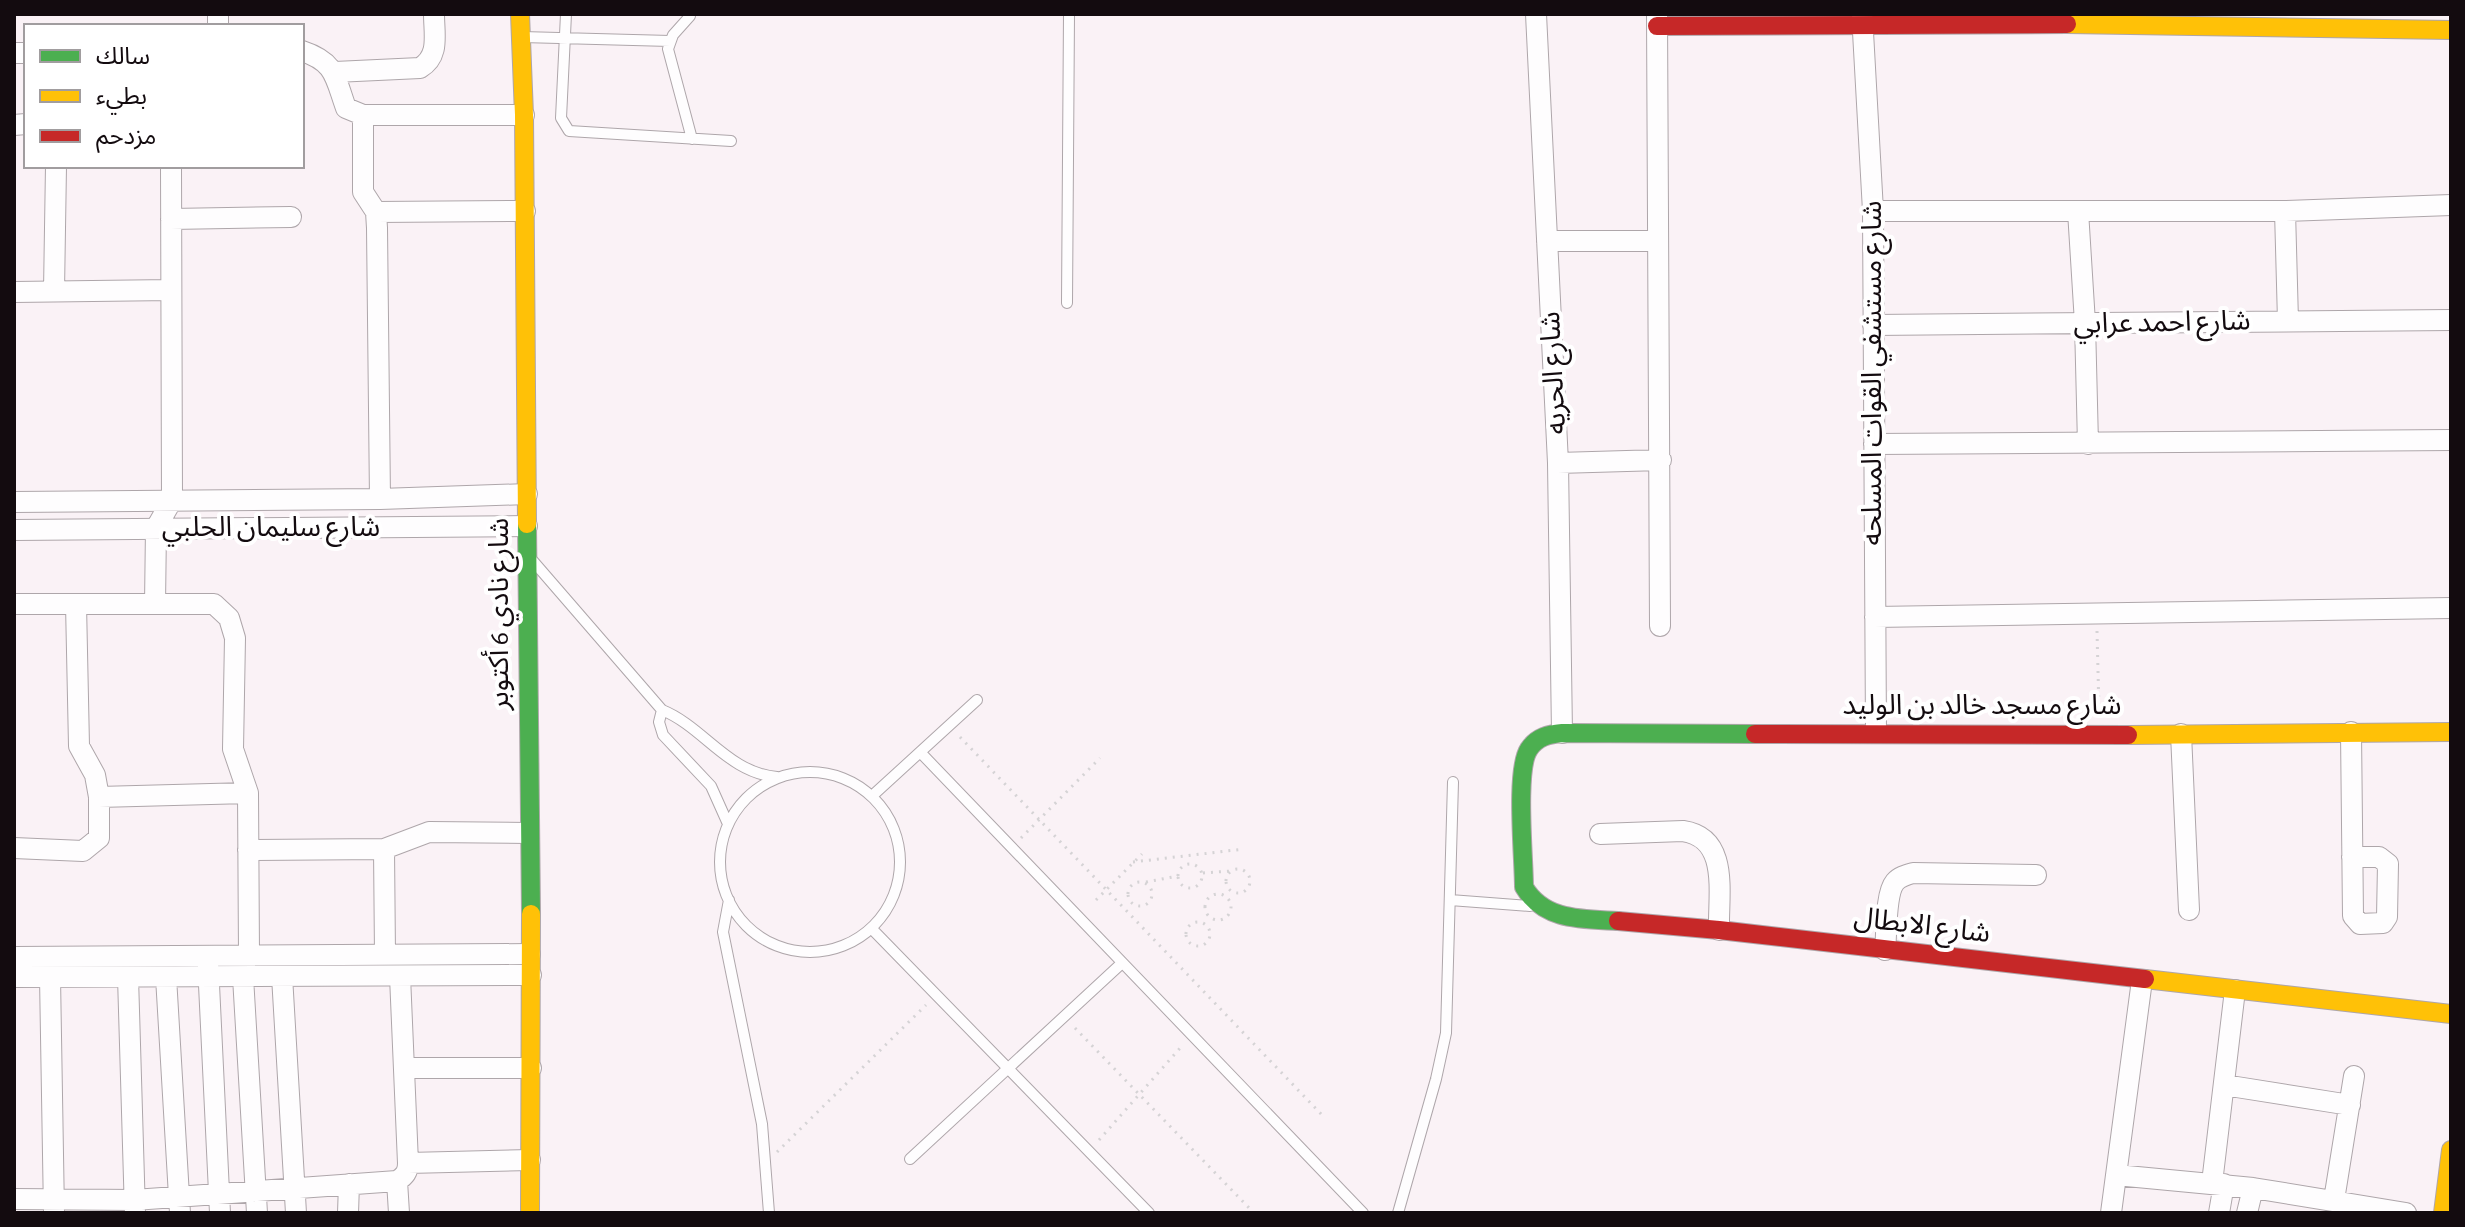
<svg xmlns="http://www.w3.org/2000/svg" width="2465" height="1227" font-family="'Alegreya Sans','Noto Sans Arabic',sans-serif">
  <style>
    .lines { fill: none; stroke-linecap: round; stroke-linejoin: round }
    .lane-casing { stroke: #aea6aa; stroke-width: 12 }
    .street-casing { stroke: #aea6aa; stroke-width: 22 }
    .fast-casing { stroke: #aea6aa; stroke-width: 20 }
    .slow-casing { stroke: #aea6aa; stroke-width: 20 }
    .jam-casing { stroke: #aea6aa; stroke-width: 20 }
    .path { stroke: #d5d3d5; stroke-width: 3; stroke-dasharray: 2 6; stroke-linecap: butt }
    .lane { stroke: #fefdfe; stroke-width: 10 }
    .street { stroke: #fefdfe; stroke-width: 20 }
    .fast { stroke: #4caf50; stroke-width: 18 }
    .slow { stroke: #ffc107; stroke-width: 18 }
    .jam { stroke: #c62828; stroke-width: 18 }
    .labels { text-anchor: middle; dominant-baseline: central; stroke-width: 8; stroke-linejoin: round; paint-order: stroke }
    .street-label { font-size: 28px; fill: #130b0f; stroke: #fff }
  </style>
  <rect width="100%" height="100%" fill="#faf2f6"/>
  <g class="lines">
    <!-- lane casing -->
    <g class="lane-casing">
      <path id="lane" d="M566,14L561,118L569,131L731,141
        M690,16L673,35L668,49L692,139
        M522,37L670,41
        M1067,303L1069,14
        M533,561L662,710C704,727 728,773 777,777
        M662,710L659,722L663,735L711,786L728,824
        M920,752L1363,1213
        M720 862a90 90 0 1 1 180 0a90 90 0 1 1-180 0Z
        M872,796L977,700
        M729,900L723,932L762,1124L769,1213
        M1450,900L1530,906
        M872,929L1149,1213
        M910,1159L1122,963
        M1398,1213L1436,1079L1446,1033L1453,782"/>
    </g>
    <!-- street casing -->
    <g class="street-casing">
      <path id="street" d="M1536,14L1558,463L1562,733
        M1657,14L1660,626
        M1862,14L1873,211L1876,733
        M218,26V14
        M302,51C336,62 335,78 346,108L363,115H524
        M14,53H26
        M335,72L420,68C440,56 434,35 434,14
        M363,115V192L376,212L377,228L380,499
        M14,125L26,124
        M1873,211H2285L2451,205
        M2078,211L2085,323L2088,444
        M2285,211L2288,321
        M376,212L525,211
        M171,219L291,217
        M1547,241H1657
        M54,291L56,166
        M14,292L171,290
        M1873,325L2451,320
        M1874,444L2451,440
        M1558,463L1661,460
        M14,502L380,499L527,494
        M14,530L527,526
        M14,604H214L229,618L235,638L233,749L248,793L249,955
        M155,604L156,528L172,500L171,166
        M1875,617L2451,608
        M2351,732L2353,916L2360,924L2383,923L2387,917L2388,864L2379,857H2352
        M2181,734L2189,910
        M99,797L248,793
        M1600,834L1683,831C1730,838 1718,894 1719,930
        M14,848L83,851L99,838V797L95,775L79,746L76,604
        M384,849L385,955
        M248,850L384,849L429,832L529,833
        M1885,950C1887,934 1885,894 1895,882C1899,877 1906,875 1913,873L2036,875
        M14,957L530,954
        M208,964L220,1213
        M282,976L296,1213
        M14,977L531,975
        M50,977L54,1213
        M128,977L135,1213
        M166,977L180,1213
        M243,977L257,1213
        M404,1068H531
        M2224,1085L2350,1105
        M408,1163L530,1160
        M2116,1175L2253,1188L2406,1213
        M397,1181L399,1213
        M2212,1183L2235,990
        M14,1199L134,1200L397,1181C405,1176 408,1172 408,1163L400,976
        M2334,1200L2354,1076
        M348,1213L349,1184
        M2111,1213L2142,980
        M2219,1213L2224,1184
        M2247,1213L2253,1188"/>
    </g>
    <!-- fast casing -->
    <g class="fast-casing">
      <path id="fast" d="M527,524L531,914
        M1618,921C1582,919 1544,921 1524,887C1524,859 1515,769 1529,749C1537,737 1549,734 1562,733L1755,734"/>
    </g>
    <!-- slow casing -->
    <g class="slow-casing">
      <path id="slow" d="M520,14L524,115L527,524
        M2067,24L2451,30
        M2128,735L2451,732
        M2145,979L2451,1014
        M530,1213L531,914
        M2443,1213L2451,1150"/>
    </g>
    <!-- jam casing -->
    <g class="jam-casing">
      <path id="jam" d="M1657,26L2067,24
        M1755,734L2128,735
        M1618,921L1719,930L2145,979"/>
    </g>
    <!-- path -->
    <path class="path" d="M2097,631L2099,711
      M960,737L1323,1116
      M1021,838L1100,758
      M1133,862L1244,849
      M1178 876a12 12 0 1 1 24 0a12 12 0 1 1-24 0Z
      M1226 881a12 12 0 1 1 24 0a12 12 0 1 1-24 0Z
      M1203,873L1231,871
      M1128 894a12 12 0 1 1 24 0a12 12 0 1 1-24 0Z
      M1146,882L1178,876
      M1205 907a13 13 0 1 1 26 0a13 13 0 1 1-26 0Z
      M1096,900L1142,854
      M1186 934a12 12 0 1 1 24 0a12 12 0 1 1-24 0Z
      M1075,1028L1254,1213
      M1099,1140L1181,1047
      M777,1152L926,1005"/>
    <!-- lane -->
    <use href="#lane" class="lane"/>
    <!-- street -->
    <use href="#street" class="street"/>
    <!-- fast -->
    <use href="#fast" class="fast"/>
    <!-- slow -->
    <use href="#slow" class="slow"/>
    <!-- jam -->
    <use href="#jam" class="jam"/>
  </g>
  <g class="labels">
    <!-- street labels -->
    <g class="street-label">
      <text transform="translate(2162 323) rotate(-1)">شارع احمد عرابي</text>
      <text transform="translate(1554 373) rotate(-93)">شارع الحريه</text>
      <text transform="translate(1873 373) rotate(-90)">شارع مستشفي القوات المسلحه</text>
      <text x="271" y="528">شارع سليمان الحلبي</text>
      <text transform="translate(500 614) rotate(-90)">شارع نادي 6 أكتوبر</text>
      <text x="1982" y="706">شارع مسجد خالد بن الوليد</text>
      <text transform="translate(1922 926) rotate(7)">شارع الابطال</text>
    </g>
  </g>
  <!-- border -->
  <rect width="2465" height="1227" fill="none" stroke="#130b0f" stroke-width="32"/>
  <!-- legend -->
  <rect x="24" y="24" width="280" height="144" fill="#ffffff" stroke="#a19d9f" stroke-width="2"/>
  <rect x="40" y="50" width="40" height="12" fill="#4caf50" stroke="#a19d9f" stroke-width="2"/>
  <text x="96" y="64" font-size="24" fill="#130b0f">سالك</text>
  <rect x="40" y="90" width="40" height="12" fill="#ffc107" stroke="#a19d9f" stroke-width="2"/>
  <text x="96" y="104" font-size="24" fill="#130b0f">بطيء</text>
  <rect x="40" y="130" width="40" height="12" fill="#c62828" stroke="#a19d9f" stroke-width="2"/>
  <text x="96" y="144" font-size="24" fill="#130b0f">مزدحم</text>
</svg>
